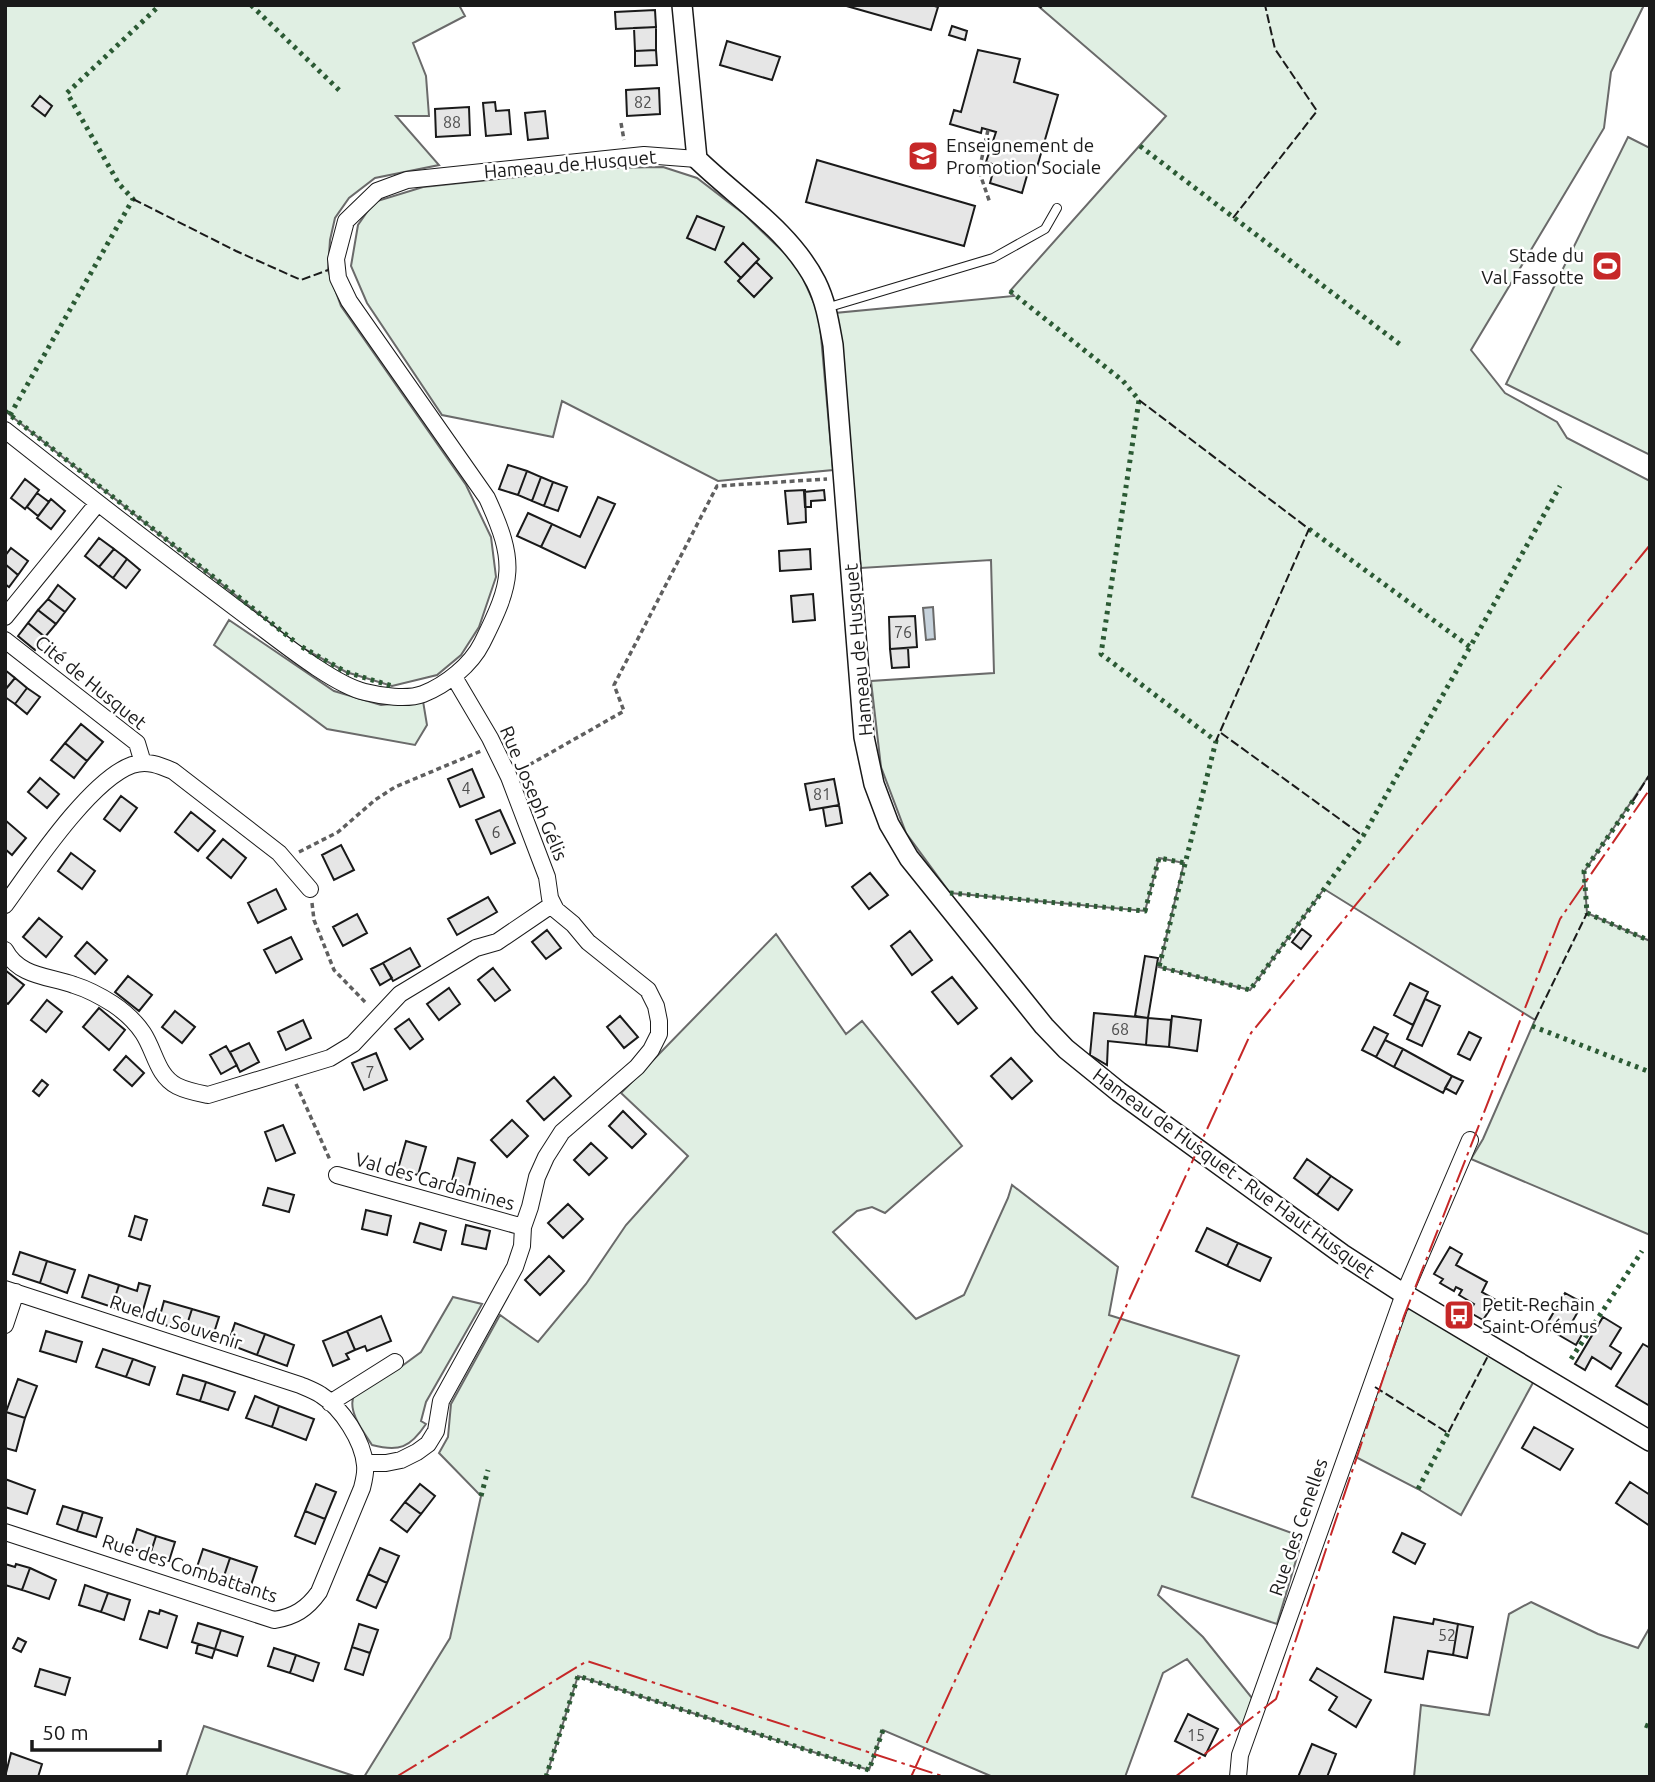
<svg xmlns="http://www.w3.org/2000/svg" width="1655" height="1782" font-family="Ubuntu,sans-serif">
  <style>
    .green { fill: #e0efe3; stroke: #6a6a6a; stroke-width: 2 }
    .water { fill: #c6d2dc; stroke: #6a6a6a; stroke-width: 2 }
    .building { fill: #e6e6e6; stroke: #1a1a1a; stroke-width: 2 }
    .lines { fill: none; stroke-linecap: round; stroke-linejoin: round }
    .service-casing { stroke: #1a1a1a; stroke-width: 10 }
    .minor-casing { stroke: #1a1a1a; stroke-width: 18 }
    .tertiary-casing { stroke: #1a1a1a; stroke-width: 22 }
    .path { stroke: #5f5f5f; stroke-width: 3.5; stroke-dasharray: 5 3.5; stroke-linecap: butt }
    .service { stroke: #fff; stroke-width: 8 }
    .minor { stroke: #fff; stroke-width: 16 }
    .tertiary { stroke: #fff; stroke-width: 19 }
    .hedge { stroke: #2b5a34; stroke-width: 5; stroke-dasharray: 3.5 5; stroke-linecap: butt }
    .fence { stroke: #1a1a1a; stroke-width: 2; stroke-dasharray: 9 3.5; stroke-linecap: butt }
    .power { stroke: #c62828; stroke-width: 2; stroke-dasharray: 24 5 3.5 5; stroke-linecap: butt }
    .labels { text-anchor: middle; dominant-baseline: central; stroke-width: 5; stroke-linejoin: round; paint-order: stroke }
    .number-label { font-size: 16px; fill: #4d4d4d }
    .poi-label { font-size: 19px; fill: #1a1a1a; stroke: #fff; text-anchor: start }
    .street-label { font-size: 19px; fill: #1a1a1a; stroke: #fff }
  </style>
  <rect width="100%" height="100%" fill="#fff"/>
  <!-- green -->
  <path class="green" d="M5,5H459L465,16L413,43L426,76L429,116H396L439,165L375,178L349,198L335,218L330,240L328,270L341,306L466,485L491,537L496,577L479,627L461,655L437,675L392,686L346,672L299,646L5,411Z
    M1037,5H1640L1643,7L1611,72L1604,128L1471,350L1505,393L1557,422L1567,438L1650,481V774L1584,872L1587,913L1650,941V1235L1471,1159L1483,1139L1535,1020L1324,889L1250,990L1159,967L1184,863L1159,858L1145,911L950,893L906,833L881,767L871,681L994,673L991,560L861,568L835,313L1014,296L1010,291L1166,116Z
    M1628,137L1650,148V455L1506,384Z
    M663,167L697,178L744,214L797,265L819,314L833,470L718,481L562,401L553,437L442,415L367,303L351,266L358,225L374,202L423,187L602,168Z
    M229,620L334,691L381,705L423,701L427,725L415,745L327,729L214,645Z
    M776,934L846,1034L862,1021L962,1146L885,1213L872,1207L857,1211L833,1232L916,1319L964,1295L1008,1198L1012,1185L1118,1267L1109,1315L1239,1356L1192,1497L1303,1537L1277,1624L1162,1586L1158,1595L1203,1637L1252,1698L1244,1729L1187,1659L1163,1673L1125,1777H993L883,1730L869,1770L578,1676L546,1777H364L450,1638L481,1496L439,1453L448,1437L451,1404L500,1315L538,1342L586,1284L626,1225L688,1156L621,1093Z
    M453,1297L482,1304L426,1402L421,1421L426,1424C410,1448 399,1452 372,1445C363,1431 347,1411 354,1395L402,1366L421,1352Z
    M1413,1307L1535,1379L1461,1515L1418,1489L1348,1453L1402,1312Z
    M1531,1602L1598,1634L1638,1648L1650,1627V1777H1414L1421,1705L1489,1715L1509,1614Z
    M204,1726L357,1777H186Z"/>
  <!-- water -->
  <path class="water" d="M933,607L935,639L926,640L923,608Z"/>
  <!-- building -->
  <path class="building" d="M843,5H931L938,7L931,30Z
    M655,10L656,27L616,29L615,12Z
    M952,26L967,31L965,40L949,35Z
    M656,27V50L635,51L634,28Z
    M727,41L780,57L772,80L720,65Z
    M656,50L657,65L635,66V51Z
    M978,50L1020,59L1014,82L1058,95L1035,174L1028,172L1022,193L990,183L995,165L986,162L996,132L982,128L981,133L950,124L954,110L961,112Z
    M659,88L660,114L627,116L626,90Z
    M40,96L52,106L45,116L32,106Z
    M495,102L496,111L509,110L511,134L486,136L483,103Z
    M469,107L470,135L436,137L435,109Z
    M545,111L548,138L528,140L525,113Z
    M817,160L975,206L964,246L806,202Z
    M697,216L724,227L715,250L687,238Z
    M743,243L759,259L741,278L725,262Z
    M756,262L772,278L754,297L738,281Z
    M508,465L527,471L518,495L499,489Z
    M527,471L541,477L532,501L518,495Z
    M541,477L553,482L544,506L532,501Z
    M25,479L39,490L25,509L11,498Z
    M553,482L567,487L558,511L544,506Z
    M805,490L806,522L788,524L785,491Z
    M824,490L825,500L811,501V507H805L804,492Z
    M37,493L49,502L38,516L27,507Z
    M598,497L615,504L585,568L541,547L552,524L580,537Z
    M51,499L65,511L51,529L37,518Z
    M528,513L552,524L541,547L517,536Z
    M99,538L114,549L99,567L85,556Z
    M11,548L28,561L18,575L5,564V556Z
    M114,549L127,559L113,578L99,567Z
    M810,549L811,569L780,571L779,551Z
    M127,559L140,570L126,588L113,578Z
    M5,564L18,575L9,587L5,584Z
    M58,585L75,599L65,612L48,599Z
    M813,594L815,620L793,622L791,596Z
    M48,599L65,612L56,624L38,610Z
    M38,610L56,624L45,637L28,623Z
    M915,616L917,647L890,649L889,617Z
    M28,623L45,637L35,650L18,636Z
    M908,648L909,667L892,668L890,649Z
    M5,670L15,678L5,690Z
    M15,678L27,688L15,704L5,697V690Z
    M27,688L40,697L27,714L15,704Z
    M81,724L103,742L87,761L65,743Z
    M65,743L87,761L74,778L51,760Z
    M472,769L484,797L460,807L448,779Z
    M40,778L59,794L47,808L28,792Z
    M834,779L839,805L810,810L805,784Z
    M121,796L137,808L120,831L104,819Z
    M839,805L842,823L826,826L823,808Z
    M500,810L515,843L491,854L476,820Z
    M191,812L215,831L198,851L175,832Z
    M5,820L26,838L12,855L5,849Z
    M223,839L246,858L231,878L207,858Z
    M341,845L354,870L334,880L322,855Z
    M71,853L95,871L82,889L58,871Z
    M870,873L888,895L869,909L852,887Z
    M276,889L286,909L258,923L248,903Z
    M488,897L497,912L457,935L448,919Z
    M357,914L367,933L343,946L333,927Z
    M39,918L62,937L46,957L23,937Z
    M1302,929L1311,936L1301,949L1292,942Z
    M547,930L561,948L546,959L532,942Z
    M910,931L932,960L912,975L891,946Z
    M291,937L302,959L276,973L264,950Z
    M87,942L107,960L95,974L75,956Z
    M410,948L420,966L393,981L383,963Z
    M1145,956L1158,958L1148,1018L1135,1016Z
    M383,963L392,978L380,985L371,969Z
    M493,968L510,990L495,1001L478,980Z
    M5,970L24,985L8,1004L5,1002Z
    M128,976L152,995L139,1011L115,992Z
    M952,977L977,1008L958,1024L932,992Z
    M1410,983L1428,992L1413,1025L1394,1015Z
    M449,988L460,1004L439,1020L427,1004Z
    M1425,999L1440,1006L1422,1046L1407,1039Z
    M47,1000L62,1012L46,1032L31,1020Z
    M99,1008L125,1030L109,1050L83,1027Z
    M175,1011L195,1027L182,1043L162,1027Z
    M1094,1013L1148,1018L1146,1045L1108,1041L1107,1065L1090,1055Z
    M620,1016L638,1037L624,1048L607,1027Z
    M1172,1016L1201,1020L1197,1051L1169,1047Z
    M1148,1018L1171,1020L1169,1047L1146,1045Z
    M409,1019L423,1039L410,1049L395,1029Z
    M303,1020L311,1038L286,1050L278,1032Z
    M1374,1027L1388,1034L1376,1057L1362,1050Z
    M1469,1032L1481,1038L1470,1060L1458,1054Z
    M1385,1040L1403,1049L1394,1067L1376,1057Z
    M249,1043L259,1062L240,1072L230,1052Z
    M226,1046L237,1065L221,1074L210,1055Z
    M1403,1049L1452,1076L1443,1093L1394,1067Z
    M376,1053L387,1080L364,1090L352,1063Z
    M126,1056L144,1073L132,1086L114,1070Z
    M1011,1058L1032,1081L1012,1099L991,1076Z
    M1452,1076L1463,1081L1456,1094L1445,1088Z
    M554,1077L571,1096L544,1120L527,1101Z
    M42,1080L48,1085L39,1096L33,1091Z
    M623,1111L646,1134L632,1148L609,1126Z
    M512,1120L528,1136L507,1157L491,1140Z
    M283,1125L295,1153L276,1161L265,1132Z
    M406,1141L426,1147L418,1175L398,1169Z
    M591,1143L607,1158L589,1175L574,1160Z
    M458,1158L475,1163L468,1190L451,1185Z
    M1307,1159L1331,1176L1317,1195L1294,1178Z
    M1331,1176L1352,1190L1338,1210L1317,1195Z
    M268,1188L294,1195L289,1212L263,1205Z
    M568,1204L583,1219L563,1238L548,1223Z
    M366,1210L391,1216L387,1235L362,1229Z
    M135,1216L147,1220L141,1240L129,1236Z
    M420,1223L446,1231L441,1250L414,1242Z
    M466,1225L490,1231L486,1249L462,1244Z
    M1207,1228L1238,1243L1227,1266L1196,1251Z
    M1238,1243L1271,1258L1260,1281L1227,1266Z
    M1450,1247L1462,1254L1456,1265L1487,1282L1482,1292L1496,1300L1483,1320L1469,1312L1474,1304L1459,1295L1462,1290L1456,1287L1454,1291L1440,1283L1443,1279L1434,1274Z
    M20,1252L47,1261L40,1283L13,1274Z
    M549,1256L564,1271L540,1295L525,1280Z
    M47,1261L75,1270L67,1293L40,1283Z
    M89,1275L119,1285L112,1307L82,1297Z
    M139,1283L150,1286L141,1317L112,1307L119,1285L137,1291Z
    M1565,1293L1583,1303L1572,1322L1585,1329L1576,1345L1545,1327Z
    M164,1301L192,1309L185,1331L158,1323Z
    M192,1309L219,1317L212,1339L185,1331Z
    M381,1316L391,1341L367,1351L365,1346L355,1350L347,1331Z
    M1603,1317L1621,1328L1610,1346L1621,1353L1611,1369L1592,1357L1585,1370L1575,1364Z
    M235,1323L265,1334L257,1355L228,1344Z
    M46,1331L82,1342L76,1362L40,1351Z
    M347,1331L355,1350L346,1354L349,1359L333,1366L323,1341Z
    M265,1334L294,1345L287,1366L257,1355Z
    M1643,1344L1650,1348V1406L1616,1386Z
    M103,1349L133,1359L126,1377L96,1367Z
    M133,1359L155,1367L149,1385L126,1377Z
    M183,1375L206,1382L200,1401L177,1394Z
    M18,1379L37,1386L25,1418L6,1412Z
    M206,1382L235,1392L228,1410L200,1401Z
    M255,1396L279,1406L272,1427L246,1418Z
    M279,1406L314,1419L306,1440L272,1427Z
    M6,1412L25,1418L16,1451L5,1448Z
    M1534,1427L1573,1449L1560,1470L1522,1448Z
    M5,1479L35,1490L27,1514L5,1507Z
    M1630,1482L1650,1495V1526L1616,1503Z
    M316,1484L336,1492L325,1519L305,1511Z
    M420,1484L435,1496L421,1514L405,1502Z
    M405,1502L421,1514L407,1532L391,1520Z
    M63,1506L83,1512L77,1531L57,1524Z
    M305,1511L325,1519L315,1544L295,1536Z
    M83,1512L102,1518L96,1537L77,1531Z
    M137,1529L156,1536L150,1555L131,1548Z
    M1402,1533L1425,1544L1415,1564L1393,1552Z
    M156,1536L175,1542L169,1561L150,1555Z
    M380,1548L399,1556L387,1583L368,1574Z
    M203,1549L230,1558L223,1579L196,1570Z
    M230,1558L257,1567L250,1588L223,1579Z
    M5,1564L15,1567L16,1564L30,1568L22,1590L5,1585Z
    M30,1568L56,1580L49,1599L22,1590Z
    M368,1574L387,1583L376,1608L357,1600Z
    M85,1585L108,1593L101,1612L79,1605Z
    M108,1593L130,1600L124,1620L101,1612Z
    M160,1610L177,1616L167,1648L140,1639L149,1611L159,1614Z
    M1394,1617L1433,1624L1434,1619L1458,1624L1453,1655L1428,1651L1423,1679L1385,1672Z
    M198,1623L221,1630L215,1649L192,1642Z
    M359,1624L378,1630L370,1653L352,1647Z
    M1458,1624L1473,1627L1467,1658L1453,1655Z
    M221,1630L243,1637L237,1656L215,1649Z
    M18,1638L26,1642L21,1652L13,1648Z
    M198,1644L215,1649L212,1658L196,1653Z
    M352,1647L370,1653L363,1675L345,1669Z
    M274,1648L296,1655L290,1673L268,1666Z
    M296,1655L319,1663L313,1681L290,1673Z
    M1317,1668L1371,1700L1356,1727L1329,1710L1337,1697L1310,1680Z
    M40,1669L70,1678L65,1695L35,1686Z
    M1188,1714L1218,1729L1205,1756L1175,1741Z
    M1312,1744L1336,1754L1327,1777H1298Z
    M11,1753L42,1764L38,1777H5Z"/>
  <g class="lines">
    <!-- service casing -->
    <g class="service-casing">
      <path id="service" d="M826,308L993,258L1045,229L1057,208"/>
    </g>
    <!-- minor casing -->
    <g class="minor-casing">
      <path id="minor" d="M5,430C87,495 170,559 253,621C280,641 334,685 365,692C381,696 407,700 423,694C446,685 471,665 482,643C513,581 517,563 487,498L349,301L338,278L336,259L346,221L377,191L407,180L644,155L697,159
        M5,617L97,504
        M5,640L137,743L143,763
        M5,905C32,868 90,780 132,765C147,760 159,765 173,771L279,853L310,889
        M5,950C19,977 49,976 74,985C87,989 102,997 113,1004C125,1012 135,1021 143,1033C155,1051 157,1076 177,1086C187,1091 198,1093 208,1095L330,1058L353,1044L400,994L476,948L497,942L553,904
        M337,1175L523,1227
        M5,1289L300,1385C307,1388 315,1391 321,1395C342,1408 363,1441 365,1465C366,1473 364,1480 362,1488L319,1592C307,1609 294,1617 274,1620L5,1532
        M5,1325L16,1292
        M330,1403L395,1362
        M365,1463H386L401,1460L417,1452L428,1444L436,1431L441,1401L515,1267L522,1246L523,1227L530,1207L537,1177L546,1157L562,1132L637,1067L651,1050L659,1034V1021L656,1006L648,990L588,942L573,924L556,910L550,898L547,877L509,777L490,738L454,677
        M1238,1777L1240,1755L1404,1294L1470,1140"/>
    </g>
    <!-- tertiary casing -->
    <g class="tertiary-casing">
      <path id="tertiary" d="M682,5L697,159C737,198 790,231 816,282C826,302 829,323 833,345L864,737L874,784L889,824L909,858L1044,1026L1066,1049L1119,1092L1342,1254L1404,1294L1650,1441"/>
    </g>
    <!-- path -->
    <path class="path" d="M621,123L624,140
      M988,130L979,171L990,203
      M522,769L624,711L614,685L717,486L827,479
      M299,852L338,832L375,800L395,787L481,751
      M312,903L314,920L334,970L367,1004
      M296,1084L330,1160"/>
    <!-- service -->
    <use href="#service" class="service"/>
    <!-- minor -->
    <use href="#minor" class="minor"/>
    <!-- tertiary -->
    <use href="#tertiary" class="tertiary"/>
    <!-- hedge -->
    <path class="hedge" d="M251,5L340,91
      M1140,146L1402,346
      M1010,291L1123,381L1139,400L1101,654L1216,741L1159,967L1250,990L1363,836L1470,647
      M5,411L294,641
      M10,415L133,199L119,184L67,93L160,5
      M1309,529L1470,647L1560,486
      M302,647L346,672L392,686
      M1633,801L1584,871L1587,913L1650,941
      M950,893L1145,911L1159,858L1185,863
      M1532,1026L1650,1072
      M1571,1359L1642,1251
      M1418,1489L1448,1433
      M481,1496L488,1470
      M1645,1725L1650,1727
      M546,1777L578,1676L869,1770L883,1730"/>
    <!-- fence -->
    <path class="fence" d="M1040,8L1043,5
      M133,199L236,251L301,280L328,270
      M1233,218L1317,111L1275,49L1265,5
      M1139,400L1309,529L1216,741
      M1221,733L1363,836
      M1633,801L1650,774
      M1535,1020L1587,913
      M1375,1387L1448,1433L1489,1354"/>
    <!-- power -->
    <path class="power" d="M396,1777L587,1661L945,1777
      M911,1777L1251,1033L1650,545
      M1175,1777L1276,1699L1404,1316L1560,919L1650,789"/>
  </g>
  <!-- icons -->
  <defs>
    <g id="school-square" transform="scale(1.575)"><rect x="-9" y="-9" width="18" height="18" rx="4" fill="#c62828" stroke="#fff"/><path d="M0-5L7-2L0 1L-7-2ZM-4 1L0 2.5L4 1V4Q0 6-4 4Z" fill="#fff"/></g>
    <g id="stadium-square" transform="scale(1.575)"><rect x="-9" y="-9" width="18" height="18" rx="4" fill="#c62828" stroke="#fff"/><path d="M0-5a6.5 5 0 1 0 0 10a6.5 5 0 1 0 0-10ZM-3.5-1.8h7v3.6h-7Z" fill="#fff"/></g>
    <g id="bus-square" transform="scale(1.575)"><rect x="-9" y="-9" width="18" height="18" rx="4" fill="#c62828" stroke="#fff"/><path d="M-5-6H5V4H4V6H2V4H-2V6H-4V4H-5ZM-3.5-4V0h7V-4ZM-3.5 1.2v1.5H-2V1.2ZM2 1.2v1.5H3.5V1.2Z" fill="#fff"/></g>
  </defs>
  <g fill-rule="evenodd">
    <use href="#school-square" x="923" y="156"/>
    <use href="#stadium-square" x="1607" y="266"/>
    <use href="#bus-square" x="1459" y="1315"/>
  </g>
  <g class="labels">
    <!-- number labels -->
    <g class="number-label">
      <text x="643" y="102">82</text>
      <text x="452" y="122">88</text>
      <text x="903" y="632">76</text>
      <text x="466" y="788">4</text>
      <text x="822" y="794">81</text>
      <text x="496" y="832">6</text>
      <text x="1120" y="1029">68</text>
      <text x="370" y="1072">7</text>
      <text x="1447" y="1635">52</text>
      <text x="1196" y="1735">15</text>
    </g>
    <!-- poi labels -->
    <g class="poi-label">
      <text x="946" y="145">Enseignement de<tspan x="946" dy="22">Promotion Sociale</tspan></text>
      <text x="1584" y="255" text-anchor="end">Stade du<tspan x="1584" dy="22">Val Fassotte</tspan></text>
      <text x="1482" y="1304">Petit-Rechain<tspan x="1482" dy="22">Saint-Orémus</tspan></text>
    </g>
    <!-- street labels -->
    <g class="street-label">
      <text transform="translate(570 164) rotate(-5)">Hameau de Husquet</text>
      <text transform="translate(858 650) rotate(-95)">Hameau de Husquet</text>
      <text transform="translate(91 682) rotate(39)">Cité de Husquet</text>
      <text transform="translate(534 793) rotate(67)">Rue Joseph Gélis</text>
      <text transform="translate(1234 1173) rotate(36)">Hameau de Husquet - Rue Haut Husquet</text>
      <text transform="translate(435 1181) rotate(16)">Val des Cardamines</text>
      <text transform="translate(176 1322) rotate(18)">Rue du Souvenir</text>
      <text transform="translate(1298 1527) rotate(-71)">Rue des Cenelles</text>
      <text transform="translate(190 1568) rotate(18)">Rue des Combattants</text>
    </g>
  </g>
  <!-- border -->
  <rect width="1655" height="1782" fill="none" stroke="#1a1a1a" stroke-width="14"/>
  <!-- scale -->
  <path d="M32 1740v10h128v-10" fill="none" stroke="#1a1a1a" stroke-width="3.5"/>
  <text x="42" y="1740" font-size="21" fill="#1a1a1a" stroke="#ffffff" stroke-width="5" paint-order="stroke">50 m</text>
</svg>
